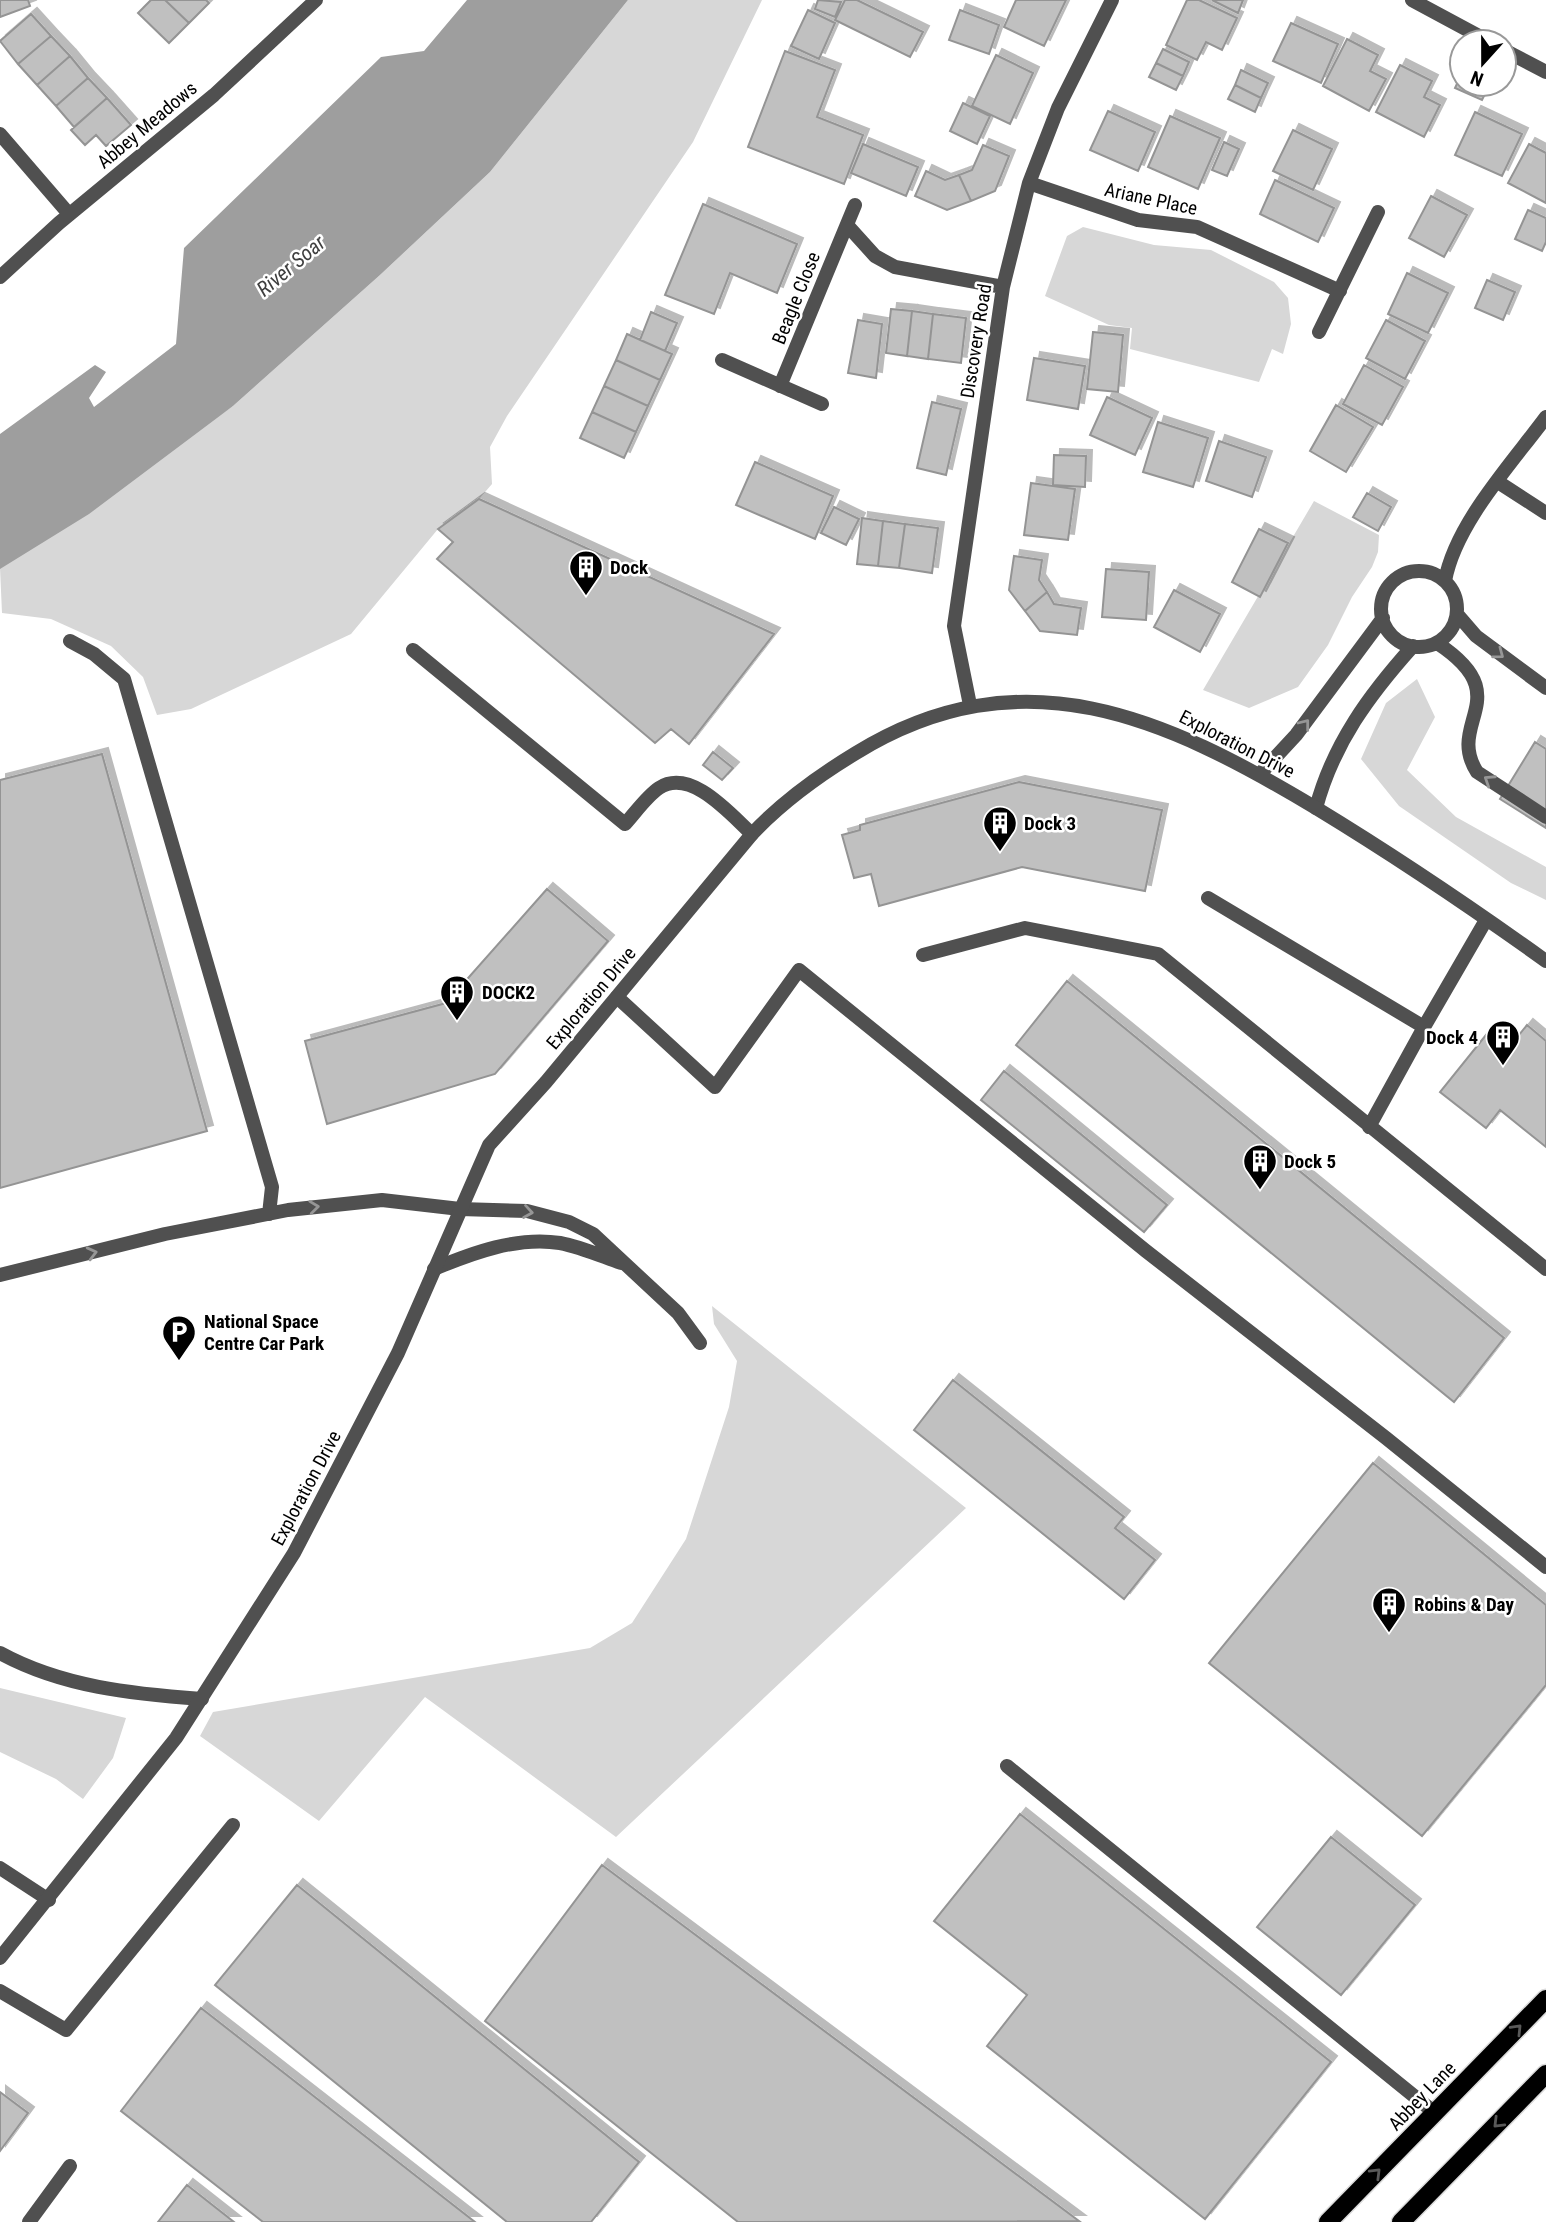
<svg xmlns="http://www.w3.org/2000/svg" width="1546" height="2222" font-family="'Roboto Condensed',sans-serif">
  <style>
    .green { fill: #d7d7d7 }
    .water { fill: #9e9e9e }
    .building { fill: #c0c0c0; stroke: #949494; stroke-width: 2; filter: url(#shadow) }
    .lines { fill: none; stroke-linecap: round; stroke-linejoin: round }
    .primary-casing { stroke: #dbdbdb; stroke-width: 21 }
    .service { stroke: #505050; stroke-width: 14 }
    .pedestrian { stroke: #505050; stroke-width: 14 }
    .minor { stroke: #505050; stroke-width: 14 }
    .primary { stroke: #000; stroke-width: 18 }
    .oneway { stroke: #969696 }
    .oneway2 { stroke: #595959 }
    .labels { text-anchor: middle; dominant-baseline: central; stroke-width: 5; stroke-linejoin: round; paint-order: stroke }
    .street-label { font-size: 19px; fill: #000; stroke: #fff }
    .poi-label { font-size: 19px; font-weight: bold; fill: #000; stroke: #fff; text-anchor: start }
    .water-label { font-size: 21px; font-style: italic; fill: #3f3f3f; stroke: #fff }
  </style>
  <defs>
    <filter id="shadow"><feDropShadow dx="6" dy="-6" stdDeviation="0" flood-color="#0004"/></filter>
  </defs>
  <rect width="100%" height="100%" fill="#fff"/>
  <!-- green -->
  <path class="green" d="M628,0H762L693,142L507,416L490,447L492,484L479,499L438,529L351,634L191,709L157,715L143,677L111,646L51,619L2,613L0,568L233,406L380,275L490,172Z
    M1083,227L1154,245L1211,250L1274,282L1288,298L1291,324L1283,354L1272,349L1259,382L1130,349L1132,328L1109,325L1045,296L1067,236Z
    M1314,501L1379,535L1378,552L1372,567L1352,597L1328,645L1298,687L1249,708L1203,690Z
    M1417,679L1435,717L1407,770L1456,817L1546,867V900L1511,883L1399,806L1361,759L1386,703Z
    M712,1306L966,1508L616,1837L425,1697L319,1821L200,1736L213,1712L590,1648L632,1623L686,1539L729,1407L737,1361L714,1324Z
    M0,1688L126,1718L113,1758L83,1799L56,1779L0,1752Z"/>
  <!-- water -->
  <path class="water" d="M467,0H628L490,172L380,275L233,406L89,514L0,569V434L95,365L106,372L89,398L94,407L176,344L184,248L381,57L424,51Z"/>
  <!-- building -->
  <path class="building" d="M0,0H28L30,6L0,17Z
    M151,0H165L189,23L169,43L138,13Z
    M165,0H206L209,3L189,23Z
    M818,0L841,2L835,17L815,9Z
    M845,0H857L923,32L910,57L835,20Z
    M1016,0H1066L1044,46L1004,27Z
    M1187,0H1199L1237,18L1222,50L1206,42L1197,60L1166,45Z
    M1212,0H1243L1238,13Z
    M808,10L835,23L819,59L791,46Z
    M960,10L999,25L989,54L949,40Z
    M31,14L51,36L18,64L0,41Z
    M1291,23L1338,44L1321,83L1273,61Z
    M51,36L70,56L37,85L18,64Z
    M1347,39L1378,55L1370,71L1386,79L1369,111L1323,86Z
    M1163,49L1189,62L1183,76L1156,63Z
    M785,51L835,70L817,117L863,135L844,184L748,147Z
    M996,55L1033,73L1010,124L972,106Z
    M70,56L88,78L56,106L37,85Z
    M1156,63L1183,76L1176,90L1149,77Z
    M1400,65L1432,81L1424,97L1440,105L1424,137L1376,112Z
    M1241,70L1268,83L1261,98L1235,85Z
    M1462,73V84H1490L1482,100L1455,88Z
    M88,78L107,98L74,127L56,106Z
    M1235,85L1261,98L1255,112L1228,99Z
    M107,98L131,125L106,146L96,135L85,145L71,130Z
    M963,103L990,116L977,144L950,131Z
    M1108,111L1155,132L1138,171L1090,150Z
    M1475,112L1522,134L1502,176L1455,155Z
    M1170,116L1220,138L1198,189L1148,167Z
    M1293,130L1332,149L1313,190L1273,171Z
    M1224,142L1239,149L1227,176L1212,170Z
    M863,144L918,167L906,196L851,173Z
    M1529,144L1546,153V203L1508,183Z
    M983,145L1009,156L995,191L971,201L959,175L972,170Z
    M926,171L945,180L959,175L971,201L947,210L915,196Z
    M1275,180L1334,208L1318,242L1260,214Z
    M1431,196L1467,215L1444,257L1409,238Z
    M703,204L797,244L777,293L730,273L714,314L665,295Z
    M1528,210L1546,218V242L1542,251L1515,239Z
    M1407,273L1448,293L1428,333L1388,314Z
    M1487,280L1515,292L1503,320L1475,308Z
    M891,309L912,311L907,356L886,353Z
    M912,311L933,314L928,359L907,356Z
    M651,312L677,323L665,351L640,340Z
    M933,314L966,318L961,363L928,359Z
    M858,320L882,324L876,378L848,373Z
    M1386,320L1425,341L1405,379L1366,358Z
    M1093,332L1123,335L1118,392L1087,389Z
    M627,334L672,354L660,380L616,360Z
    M1034,358L1085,366L1078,409L1027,400Z
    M616,360L660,380L648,406L604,386Z
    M1364,365L1403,387L1382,425L1343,404Z
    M604,386L648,406L636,432L592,412Z
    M1107,397L1152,418L1135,455L1090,435Z
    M932,402L961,409L946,475L917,468Z
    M1336,405L1373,427L1346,472L1310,451Z
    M592,412L636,432L624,458L580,438Z
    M1158,422L1208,438L1193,487L1143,472Z
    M1219,441L1266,457L1252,497L1206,481Z
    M1054,455L1086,456L1085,487L1053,485Z
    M755,462L833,496L815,539L736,505Z
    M1031,483L1075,489L1068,540L1024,535Z
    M1367,493L1391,507L1378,531L1353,517Z
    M479,499L774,634L689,744L671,729L655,743L437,559L453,542L438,529Z
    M834,507L859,519L846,545L821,533Z
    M862,518L883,521L878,566L857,564Z
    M883,521L905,524L899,568L878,566Z
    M905,524L938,528L932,573L899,568Z
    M1259,529L1288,543L1260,597L1232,582Z
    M1014,556L1042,560L1039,580L1047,592L1025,611L1009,590Z
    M1106,569L1149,572L1146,620L1102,617Z
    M1174,590L1220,614L1200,652L1154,627Z
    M1047,592L1054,604L1081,608L1077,635L1040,631L1025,611Z
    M1535,742L1546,749V828L1500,799Z
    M713,752L733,768L722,780L703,765Z
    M102,754L207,1131L0,1188V780Z
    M1019,782L1162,810L1145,891L1022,867L879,906L871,874L854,878L842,835L860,830V825Z
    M547,889L608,941L495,1074L327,1124L305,1041L446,1003Z
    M1067,981L1504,1338L1454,1402L1016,1045Z
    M1527,1025L1546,1041V1147L1500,1110L1486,1128L1440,1092L1490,1030L1510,1046Z
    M1004,1071L1167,1205L1144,1232L981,1100Z
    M953,1380L1124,1517L1115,1528L1155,1560L1124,1599L914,1430Z
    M1373,1463L1546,1605V1685L1422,1836L1209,1663Z
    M1020,1814L1331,2062L1205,2219L987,2046L1027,1995L934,1921Z
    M1331,1837L1415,1905L1341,1995L1257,1927Z
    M602,1865L1079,2221L738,2222L485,2021Z
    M297,1885L639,2162L591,2222H507L215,1985Z
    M201,2008L475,2222H263L121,2111Z
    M0,2092L28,2113L0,2151Z
    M187,2185L234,2222H158Z"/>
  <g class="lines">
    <!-- primary casing -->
    <g class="primary-casing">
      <path id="primary" d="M1328,2222L1546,1999
        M1401,2222L1546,2074"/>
    </g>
    <!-- service -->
    <path class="service" d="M1412,0L1490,42
      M1504,50L1546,72
      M1498,482L1546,513
      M1381 609a38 38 0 1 1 76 0a38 38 0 1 1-76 0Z
      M1445,581C1455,524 1512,463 1546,417
      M1457,614L1476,636L1546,688
      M70,641L94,654L124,679L272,1187L269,1214
      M1437,643C1519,697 1445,722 1477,772L1546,817
      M413,650L625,824C635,813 647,796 659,788C691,767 731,815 752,834
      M1260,774L1296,735L1383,618
      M1316,808C1333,744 1369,695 1413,646
      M1208,898L1424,1027L1369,1127
      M923,955L1025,928L1158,954L1546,1269
      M617,997L715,1087L799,970L1146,1251L1386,1438L1546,1567
      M434,1269C472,1253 518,1236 560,1243C581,1247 601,1256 621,1263
      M0,1275L165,1234L288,1210L382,1200L460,1209L527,1211L569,1222L593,1234L678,1313L700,1343
      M1007,1766L1435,2113
      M0,1868L49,1900
      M0,1991L66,2030L233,1825
      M29,2222L70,2166"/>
    <!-- pedestrian -->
    <path class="pedestrian" d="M0,1653C62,1687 133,1694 202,1699"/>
    <!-- minor -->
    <path class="minor" d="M0,134L69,214
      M1029,183L1138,220L1197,227L1340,291
      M847,225L875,256L895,267L1003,287
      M0,277L59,223L214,95L316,0
      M1319,332L1378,212
      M722,360L822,404
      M780,386L855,205
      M970,705L954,626L1003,287L1029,183L1058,108L1112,0
      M1424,1027L1486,920
      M0,1958L176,1738L294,1553L398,1353L489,1145L546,1082L752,834C783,801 818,776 856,753C1022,651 1166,718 1316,808C1395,856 1472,908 1546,961"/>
    <!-- primary -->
    <use href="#primary" class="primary"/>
  </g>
  <!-- one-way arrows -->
  <defs><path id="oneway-chevron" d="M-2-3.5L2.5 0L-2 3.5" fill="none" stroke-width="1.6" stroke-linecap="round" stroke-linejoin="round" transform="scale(1.75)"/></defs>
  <g class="oneway">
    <use href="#oneway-chevron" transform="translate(1499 654) rotate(37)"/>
    <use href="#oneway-chevron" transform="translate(1305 724) rotate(-52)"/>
    <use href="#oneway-chevron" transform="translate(1489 780) rotate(-147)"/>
    <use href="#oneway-chevron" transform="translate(314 1207) rotate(-7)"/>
    <use href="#oneway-chevron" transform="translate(528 1212) rotate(9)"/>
    <use href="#oneway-chevron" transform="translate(92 1253) rotate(-14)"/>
  </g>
  <g class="oneway2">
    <use href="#oneway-chevron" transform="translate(1517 2029) rotate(-46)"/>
    <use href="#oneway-chevron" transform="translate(1498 2123) rotate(135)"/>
    <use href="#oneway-chevron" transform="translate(1376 2173) rotate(-45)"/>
  </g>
  <!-- icons -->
  <defs>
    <g id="building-pin" transform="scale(1.75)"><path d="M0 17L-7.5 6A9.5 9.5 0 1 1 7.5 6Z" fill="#000" stroke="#fff"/><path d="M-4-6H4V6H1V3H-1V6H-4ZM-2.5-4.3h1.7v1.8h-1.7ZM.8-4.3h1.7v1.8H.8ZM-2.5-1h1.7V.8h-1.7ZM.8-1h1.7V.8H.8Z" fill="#fff"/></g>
    <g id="parking-pin" transform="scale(1.75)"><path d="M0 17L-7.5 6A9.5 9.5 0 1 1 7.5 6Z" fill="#000" stroke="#fff"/><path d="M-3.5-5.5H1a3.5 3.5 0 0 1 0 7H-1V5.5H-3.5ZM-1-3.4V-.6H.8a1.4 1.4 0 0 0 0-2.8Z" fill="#fff"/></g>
  </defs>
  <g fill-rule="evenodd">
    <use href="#building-pin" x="586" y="567"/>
    <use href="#building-pin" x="1000" y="823"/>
    <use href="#building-pin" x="457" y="992"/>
    <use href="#building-pin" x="1503" y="1037"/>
    <use href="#building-pin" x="1260" y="1161"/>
    <use href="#parking-pin" x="179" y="1332"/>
    <use href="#building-pin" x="1389" y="1604"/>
  </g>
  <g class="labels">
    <!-- street labels -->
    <g class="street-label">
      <text transform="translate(147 125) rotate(-40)">Abbey Meadows</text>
      <text transform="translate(1151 199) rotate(12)">Ariane Place</text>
      <text transform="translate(796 298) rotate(-68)">Beagle Close</text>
      <text transform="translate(976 341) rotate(-81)">Discovery Road</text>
      <text transform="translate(1237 744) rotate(27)">Exploration Drive</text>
      <text transform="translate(591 998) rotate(-50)">Exploration Drive</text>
      <text transform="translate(306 1488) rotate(-62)">Exploration Drive</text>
      <text transform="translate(1422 2096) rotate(-46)">Abbey Lane</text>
    </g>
    <!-- poi labels -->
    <g class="poi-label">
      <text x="610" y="567">Dock</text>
      <text x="1024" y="823">Dock 3</text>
      <text x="482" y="992">DOCK2</text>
      <text x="1478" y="1037" text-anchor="end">Dock 4</text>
      <text x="1284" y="1161">Dock 5</text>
      <text x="204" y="1321">National Space<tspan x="204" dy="22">Centre Car Park</tspan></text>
      <text x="1414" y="1604">Robins &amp; Day</text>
    </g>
    <!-- water labels -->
    <g class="water-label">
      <text transform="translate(291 266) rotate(-40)">River Soar</text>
    </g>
  </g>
  <!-- north arrow -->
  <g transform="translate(1483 63) rotate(201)"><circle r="33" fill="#ffffff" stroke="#999999" stroke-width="2"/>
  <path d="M0-5L12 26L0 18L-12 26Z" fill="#000000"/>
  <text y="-10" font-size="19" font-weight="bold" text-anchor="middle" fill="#000000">N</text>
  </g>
</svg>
